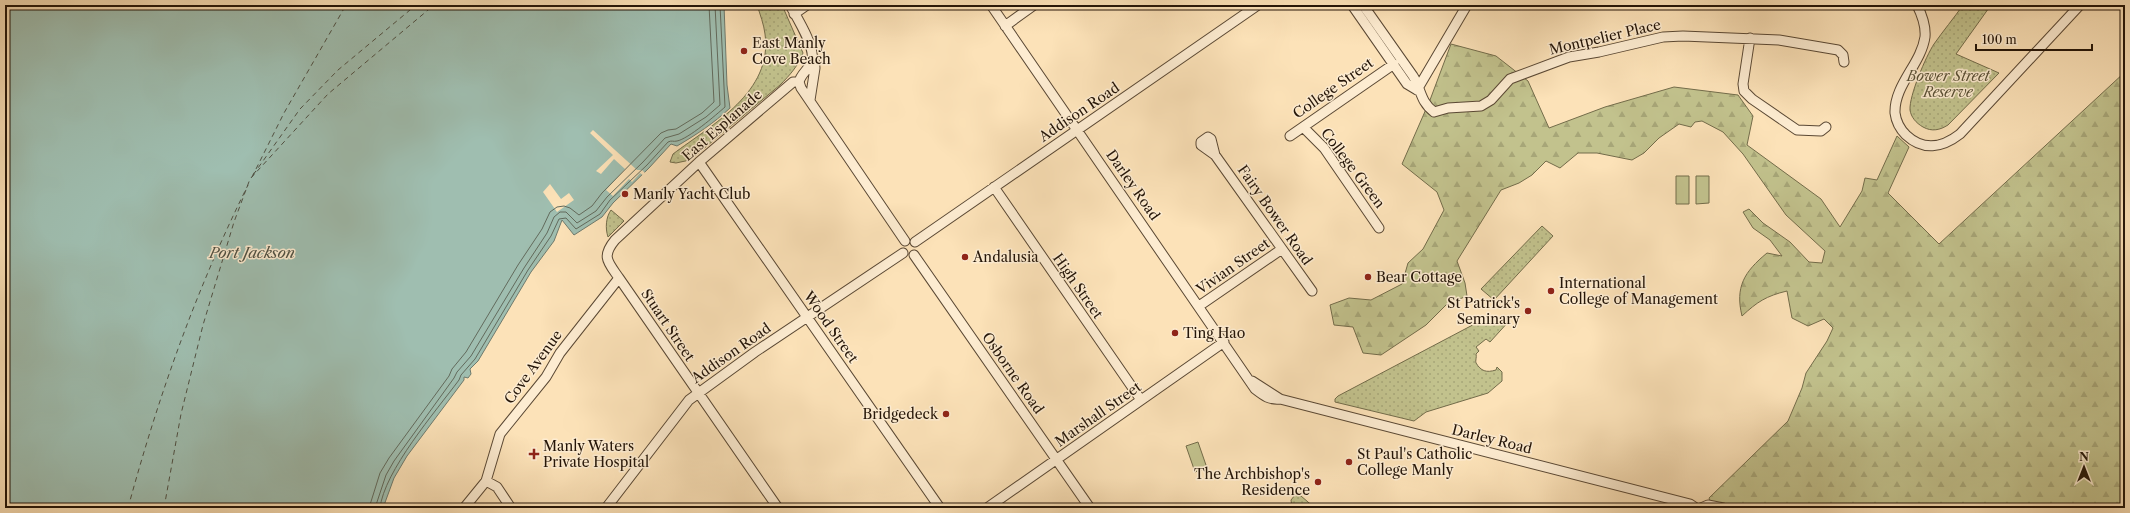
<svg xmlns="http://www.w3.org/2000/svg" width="2130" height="513" font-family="'Libre Caslon Text',serif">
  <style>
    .grass { fill: url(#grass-dots); stroke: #736c4a }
    .forest { fill: url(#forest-firs); stroke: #736c4a }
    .garden { fill: #c2c28d; stroke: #736c4a }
    .water { fill: #9fbeb0; stroke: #6e7a6d }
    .pier { fill: #fce2b8 }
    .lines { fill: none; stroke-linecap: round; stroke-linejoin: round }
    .shore { stroke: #626a5c; stroke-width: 1 }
    .ferry { stroke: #4f5043; stroke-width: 1; stroke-dasharray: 5 4; stroke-linecap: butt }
    .minor-casing { stroke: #5a4834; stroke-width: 11 }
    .minor { stroke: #fdecd1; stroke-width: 9 }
    .poi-dot { fill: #8f2418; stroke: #fdecd1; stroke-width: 1.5 }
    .labels { text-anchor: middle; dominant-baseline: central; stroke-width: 3; stroke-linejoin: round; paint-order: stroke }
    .street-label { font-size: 14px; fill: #241508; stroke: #fdecd1 }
    .poi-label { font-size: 14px; fill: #241508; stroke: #fdecd1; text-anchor: start }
    .park-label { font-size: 14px; font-style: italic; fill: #5b5237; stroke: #fdecd1 }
    .water-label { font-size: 15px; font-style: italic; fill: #4f5043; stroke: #fdecd1 }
  </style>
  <defs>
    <pattern id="grass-dots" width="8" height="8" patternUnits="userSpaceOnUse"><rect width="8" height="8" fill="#c2c28d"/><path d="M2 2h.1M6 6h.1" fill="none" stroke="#a7a678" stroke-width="1.8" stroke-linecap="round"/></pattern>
    <pattern id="forest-firs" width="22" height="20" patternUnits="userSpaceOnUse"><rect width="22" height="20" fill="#c2c28d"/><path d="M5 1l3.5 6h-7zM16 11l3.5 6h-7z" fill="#a7a678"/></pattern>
  </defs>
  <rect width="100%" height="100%" fill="#fce2b8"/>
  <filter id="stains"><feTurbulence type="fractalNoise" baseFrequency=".005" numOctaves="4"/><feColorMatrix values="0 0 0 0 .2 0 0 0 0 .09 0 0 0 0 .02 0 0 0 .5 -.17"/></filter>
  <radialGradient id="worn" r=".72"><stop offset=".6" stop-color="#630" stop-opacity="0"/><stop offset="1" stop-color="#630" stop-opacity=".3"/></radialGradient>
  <!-- grass -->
  <path class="grass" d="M757,5H782L803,53C798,66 790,75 780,85L690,160L676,163L670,162L673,154C713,124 773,92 765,34C764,25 760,14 757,5Z
    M1963,5H1991L1956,54L1999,73L1948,125C1940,130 1932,132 1923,127C1916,123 1911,117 1910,110C1909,96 1926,56 1934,44C1943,31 1954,18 1963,5Z
    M611,210L624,221L608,237C605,228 606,217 611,210Z
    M1542,226L1553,236L1494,300L1481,289Z
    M1490,317H1502L1510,320L1490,342L1486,339L1476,347L1479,351L1476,354C1477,357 1475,361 1476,363C1481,371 1486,373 1496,370L1497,367L1502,372V381L1488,393L1426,412L1414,421L1335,402V399L1338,396L1484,319Z
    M1295,495L1301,496L1315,508H1292L1291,500Z"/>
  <!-- forest -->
  <path class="forest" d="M1451,44L1496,56L1528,81L1549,128L1605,107L1674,87L1738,95L1753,116L1747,145L1821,199L1840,227L1862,191L1865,178L1877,180L1897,136L1909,147L1888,193L1939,244L2125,72V508H1713L1709,498L1788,421L1802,388L1806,373L1827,341L1833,328L1824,319L1808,326L1792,318L1787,291C1766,296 1757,302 1742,316C1735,287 1744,272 1767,253L1782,256L1770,240L1753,228L1743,212L1749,209L1763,223L1790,242L1809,262L1822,263L1825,251L1786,215L1743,154L1723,132L1702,121L1695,122L1691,127L1679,124L1659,138L1644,153L1632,160L1597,153H1578L1560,168L1546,161L1532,175L1519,183L1501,190L1457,261L1465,283L1467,296L1447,304L1426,325L1381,355L1363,353L1353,327L1334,325L1330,305L1349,298L1371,300L1402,284L1408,263L1423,249L1444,210L1437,192L1402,164L1430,100Z"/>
  <!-- garden -->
  <path class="garden" d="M1676,176H1689V204H1676Z
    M1696,176H1709V203L1696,204Z
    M1198,442L1207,468L1195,472L1186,446Z"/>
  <!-- water -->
  <path class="water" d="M5,5H724L727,85L730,108C714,123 696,135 677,146L671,144L649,168L613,203L602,217L574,235L562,220L554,241L531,272L478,361L470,369L471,374L468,378L464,377V380L407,456L394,478L383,508H5Z"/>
  <!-- pier -->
  <path class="pier" d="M593,130L637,170H642L646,174L644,176L640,173L632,182L629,179L613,196L606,190L625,169L614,159L601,174L596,171L613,155L590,133Z
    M550,184L561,199L569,193L574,200L557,212L543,192Z"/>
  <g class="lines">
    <!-- shore -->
    <path class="shore" d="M369,508L380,473L389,458L449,376L452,369L466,352L518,265L542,229L550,212L557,207L564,206L570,208L579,215L592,206L602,193L661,133L668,130L676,129L702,113L714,102L709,5
      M375,508L386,475L394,461L454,378L457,372L471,356L524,268L547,233L554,217L560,212H566L577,223L596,211L607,197L643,162L665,138L679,134L706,117L720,105L715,5
      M380,508C384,471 436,411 459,380L461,375L475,359L528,270L551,236L559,219L566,218L576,229L600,214L610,200L647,165L668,142C672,140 673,142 677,141C688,139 716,115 725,107L720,5"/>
    <!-- ferry -->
    <path class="ferry" d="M253,175L300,109L338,70L416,5
      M252,177L284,113L346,5
      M128,508C159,394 196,290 248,185
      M164,508L181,414L203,325L234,222L250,179L328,94L434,5"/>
    <!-- minor casing -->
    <g class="minor-casing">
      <path id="minor" d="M790,5C797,18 815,46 812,60C810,69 801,73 799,82
        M991,5L1255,389C1264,396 1269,400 1280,399L1690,504L1696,508
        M1352,5L1407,84L1417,90
        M1363,5L1413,76C1421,88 1420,102 1434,112L1448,108L1481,106L1491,100L1510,79L1569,57L1599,52L1663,37L1683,36L1779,40L1838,50L1843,55L1844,62
        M1917,5C1922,15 1926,26 1925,37C1921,64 1894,85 1895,113C1896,121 1900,129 1906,135C1923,151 1942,148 1960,134L2080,5
        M794,14L807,5
        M1005,26L1034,5
        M1750,38L1743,84L1744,91L1752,99L1797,130L1821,131L1826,127
        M799,82L801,88L905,241
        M1417,90L1467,5
        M810,100L815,68L814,58
        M1303,127L1324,148L1379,228
        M1290,136L1394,64
        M1215,155L1211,139L1208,137L1201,142V145L1215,155L1312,291
        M699,162L940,508
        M994,187L1141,400
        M915,242L1258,5
        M914,255L1090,508
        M1199,306L1282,249
        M1252,381L1280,399
        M486,481L500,434L546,377L560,353L619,278
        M464,508L486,481L497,487L511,508
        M606,508L689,400L755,352L903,253
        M778,508L619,278C608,262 601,257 615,240L699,162L793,82H799
        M987,508L1224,342
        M1701,508L1708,505L1723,508"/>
    </g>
    <!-- minor -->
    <use href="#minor" class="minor"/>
  </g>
  <!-- markers -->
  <g class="poi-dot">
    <circle cx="744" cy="51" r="4"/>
    <circle cx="625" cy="194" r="4"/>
    <circle cx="965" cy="257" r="4"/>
    <circle cx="1368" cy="277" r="4"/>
    <circle cx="1551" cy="291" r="4"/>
    <circle cx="1528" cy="311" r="4"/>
    <circle cx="1175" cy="333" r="4"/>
    <circle cx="946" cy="414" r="4"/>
    <path d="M532 448h4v4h4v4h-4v4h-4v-4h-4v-4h4z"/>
    <circle cx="1349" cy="462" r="4"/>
    <circle cx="1318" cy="482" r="4"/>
  </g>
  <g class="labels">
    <!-- street labels -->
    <g class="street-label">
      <text transform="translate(1605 37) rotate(-13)">Montpelier Place</text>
      <text transform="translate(1333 88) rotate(-35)">College Street</text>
      <text transform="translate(1079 112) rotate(-34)">Addison Road</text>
      <text transform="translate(722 125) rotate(-41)">East Esplanade</text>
      <text transform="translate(1353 168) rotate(53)">College Green</text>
      <text transform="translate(1133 185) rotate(55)">Darley Road</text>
      <text transform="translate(1275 215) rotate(55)">Fairy Bower Road</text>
      <text transform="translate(1233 266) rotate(-35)">Vivian Street</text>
      <text transform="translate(1078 286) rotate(55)">High Street</text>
      <text transform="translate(668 325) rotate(56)">Stuart Street</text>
      <text transform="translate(831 327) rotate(55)">Wood Street</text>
      <text transform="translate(731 353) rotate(-35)">Addison Road</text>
      <text transform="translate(533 367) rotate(-54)">Cove Avenue</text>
      <text transform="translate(1013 373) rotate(55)">Osborne Road</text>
      <text transform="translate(1098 414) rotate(-35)">Marshall Street</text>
      <text transform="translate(1492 439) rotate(14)">Darley Road</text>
    </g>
    <!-- poi labels -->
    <g class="poi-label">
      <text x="752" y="43">East Manly<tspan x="752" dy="16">Cove Beach</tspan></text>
      <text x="633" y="194">Manly Yacht Club</text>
      <text x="973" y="257">Andalusia</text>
      <text x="1376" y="277">Bear Cottage</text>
      <text x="1559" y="283">International<tspan x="1559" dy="16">College of Management</tspan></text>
      <text x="1520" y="303" text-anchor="end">St Patrick's<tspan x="1520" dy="16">Seminary</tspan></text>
      <text x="1183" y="333">Ting Hao</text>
      <text x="938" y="414" text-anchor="end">Bridgedeck</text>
      <text x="543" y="446">Manly Waters<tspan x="543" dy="16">Private Hospital</tspan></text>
      <text x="1357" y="454">St Paul's Catholic<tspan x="1357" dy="16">College Manly</tspan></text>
      <text x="1310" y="474" text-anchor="end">The Archbishop's<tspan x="1310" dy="16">Residence</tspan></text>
    </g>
    <!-- park labels -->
    <g class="park-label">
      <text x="1948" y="76">Bower Street<tspan x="1948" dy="16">Reserve</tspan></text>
    </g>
    <!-- water labels -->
    <g class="water-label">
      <text x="252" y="252">Port Jackson</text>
    </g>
  </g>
  <!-- margin -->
  <rect width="2130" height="513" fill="none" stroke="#fce2b8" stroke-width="20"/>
  <rect x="6" y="6" width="2118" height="501" fill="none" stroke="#241508" stroke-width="2"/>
  <rect x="10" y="10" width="2110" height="493" fill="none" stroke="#241508"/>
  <!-- north arrow -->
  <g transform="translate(2084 467)" stroke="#fdecd1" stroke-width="3" paint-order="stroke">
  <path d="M0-3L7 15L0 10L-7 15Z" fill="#241508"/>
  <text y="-6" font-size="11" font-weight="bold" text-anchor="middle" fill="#241508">N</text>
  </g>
  <!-- scale -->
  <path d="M1976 44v6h116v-6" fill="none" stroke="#241508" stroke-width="2"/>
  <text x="1982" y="44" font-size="12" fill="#241508" stroke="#fdecd1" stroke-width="3" paint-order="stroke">100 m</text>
  <rect width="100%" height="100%" filter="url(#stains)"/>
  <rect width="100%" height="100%" fill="url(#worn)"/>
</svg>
